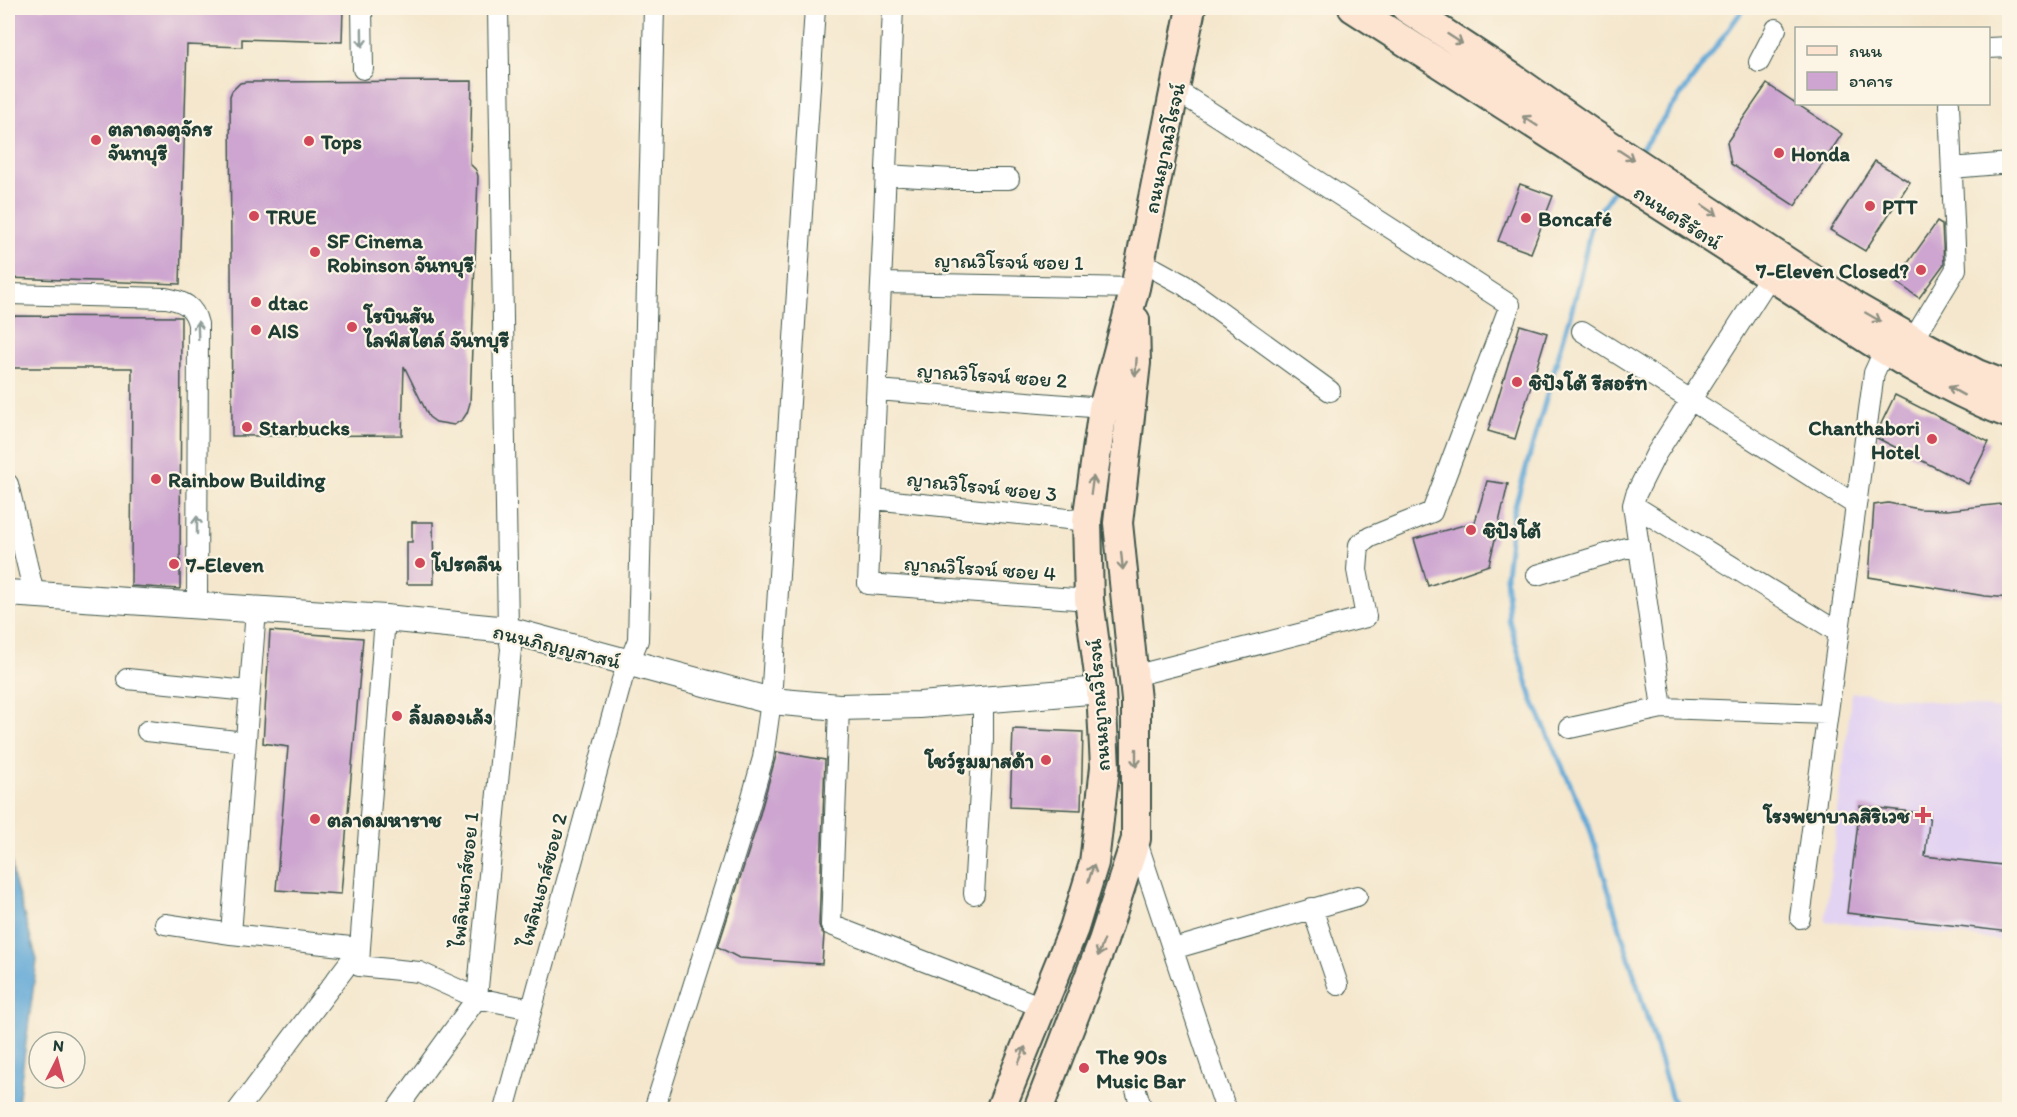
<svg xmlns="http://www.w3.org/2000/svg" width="2017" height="1117" font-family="Itim,'Playpen Sans Thai',sans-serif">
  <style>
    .built { fill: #e3d3f2 }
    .water { fill: #60a7d6; stroke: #407285; stroke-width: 1.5 }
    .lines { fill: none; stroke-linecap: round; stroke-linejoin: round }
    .stream { stroke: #60a7d6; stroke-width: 5 }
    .building { fill: #cda5d0 }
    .minor-casing { stroke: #3f564b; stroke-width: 22 }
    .tertiary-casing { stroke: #3f564b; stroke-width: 28 }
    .secondary-casing { stroke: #3f564b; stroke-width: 32 }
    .minor { stroke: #fff; stroke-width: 20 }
    .tertiary { stroke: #fff; stroke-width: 26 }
    .secondary { stroke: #fde4d1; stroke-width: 28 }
    .oneway { stroke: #8f9e9a }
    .oneway2 { stroke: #8e9082 }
    .poi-dot { fill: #d1495b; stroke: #fcf5e5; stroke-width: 2 }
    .labels { text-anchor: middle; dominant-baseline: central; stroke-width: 4.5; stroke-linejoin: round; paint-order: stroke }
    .poi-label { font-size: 21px; font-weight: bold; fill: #1f3d34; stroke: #fcf5e5; text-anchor: start }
    .street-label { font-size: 21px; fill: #1f3d34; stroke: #fcf5e5 }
  </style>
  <rect width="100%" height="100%" fill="#fcf5e5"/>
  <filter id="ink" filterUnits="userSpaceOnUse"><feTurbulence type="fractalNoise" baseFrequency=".0167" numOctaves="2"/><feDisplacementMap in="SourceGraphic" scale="12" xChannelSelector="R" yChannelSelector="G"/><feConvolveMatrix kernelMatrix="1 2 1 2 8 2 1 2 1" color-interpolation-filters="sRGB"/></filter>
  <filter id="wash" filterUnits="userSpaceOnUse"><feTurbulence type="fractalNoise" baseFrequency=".008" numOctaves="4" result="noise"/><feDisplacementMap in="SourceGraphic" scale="24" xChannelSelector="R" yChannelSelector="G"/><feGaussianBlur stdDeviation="1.35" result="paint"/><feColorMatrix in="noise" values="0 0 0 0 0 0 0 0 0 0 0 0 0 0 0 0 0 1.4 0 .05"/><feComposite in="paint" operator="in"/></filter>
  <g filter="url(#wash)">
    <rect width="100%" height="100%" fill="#f4e7cd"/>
    <!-- built -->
    <path class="built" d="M1852,692L2009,710V941L1825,921Z"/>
    <!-- water -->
    <path class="water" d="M8,838L14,880L37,960L17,1110L8,1109Z"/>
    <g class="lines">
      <!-- stream -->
      <path class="stream" d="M1638,154L1744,8
        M1616,187L1592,223L1575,298L1513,513L1506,575L1509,620L1532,699L1589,826L1671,1096L1678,1110"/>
    </g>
    <g id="blocks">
      <!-- building -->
      <path class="building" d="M8,8H343L342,42L242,39V47L187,45L180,284L8,278Z
        M472,81L470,164L476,170L478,176L470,403L467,413L463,419L454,425L436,422L429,417L404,366L402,435L232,436L230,96L232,91L240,83L246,82Z
        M1767,84L1842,134L1795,206L1731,164L1727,142Z
        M1875,161L1910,182L1865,251L1830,230Z
        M1520,184L1553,196L1531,253L1498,241Z
        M1937,222L1942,225L1944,264L1919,298L1895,281Z
        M8,316L181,317L180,589L131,586L132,368H8Z
        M1520,325L1547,333L1515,439L1488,431Z
        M1895,395L1989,442L1968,484L1877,438L1879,428Z
        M1487,481L1508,484L1489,565L1428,586L1414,539L1475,522Z
        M1888,503L1919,509L1947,510L2010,503V598L1985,596L1869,577L1874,505Z
        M412,522H433L434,584H407V542H412Z
        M270,631L363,638L341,894L276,890L288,747L263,743Z
        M1013,729L1083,732L1081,810L1010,807Z
        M777,752L825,760L819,925L821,931L824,934L822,964L739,958L718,947L757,825Z
        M1860,806L1930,814L1925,856L2010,866V932L1847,913Z"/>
    </g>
  </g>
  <g filter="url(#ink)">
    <use href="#blocks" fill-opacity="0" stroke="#3f564b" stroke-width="1.5"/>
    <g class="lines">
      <!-- minor casing -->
      <g class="minor-casing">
        <path id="minor" d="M362,8L363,69
          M893,8L868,584L1089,600
          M1988,48L2010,47
          M1759,62L1776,29
          M1952,168L2010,163
          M886,175L953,179H1009
          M1140,265L1155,269L1184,285L1330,391
          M882,283L1135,288
          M8,294L166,298C183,301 194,306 198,324L197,604
          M1582,331L1856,505
          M1913,340L1956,269L1949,104
          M877,390L1103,408
          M8,484L34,594
          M873,499L1087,521
          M1633,505L1838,632
          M1537,575L1639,544
          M256,610L231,934L360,948L359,966L419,972L477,998L531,1009
          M1133,676L1366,617L1357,570L1359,545L1370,537L1432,512L1510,305L1176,90
          M127,679L248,691
          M839,707L831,925L1042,1007
          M1662,708L1633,505L1636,494L1656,454L1770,276
          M1570,728L1662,708L1827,714
          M147,731L245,742
          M1136,839L1226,1110
          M974,894L983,740V700
          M1312,908L1338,985
          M1800,918L1874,373L1884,351
          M165,924L231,934
          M1173,949L1357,896
          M1136,1090L1142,1110
          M238,1110L360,948L385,618
          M396,1110L477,998L511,649L508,630L498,8
          M504,1110L622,680L638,640L654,8
          M654,1110L745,822L763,758L771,701L815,8"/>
      </g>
      <!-- tertiary casing -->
      <g class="tertiary-casing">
        <path id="tertiary" d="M8,593L385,618L508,630L771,701L839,707L920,705L1101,690"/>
      </g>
      <!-- secondary casing -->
      <g class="secondary-casing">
        <path id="secondary" d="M1353,8C1491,95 1628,186 1766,273C1846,324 1921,380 2010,414
          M1406,8L1513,78L1590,132L1857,308L1913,340L1977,374L2010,387
          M1000,1110L1074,928L1094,863L1105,767L1101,690L1089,600L1087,521L1103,408L1135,288L1191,8
          M1038,1110L1103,941L1136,839V700L1118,523L1136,363L1135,320"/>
      </g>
      <!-- minor -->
      <use href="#minor" class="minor"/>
      <!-- tertiary -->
      <use href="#tertiary" class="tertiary"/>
      <!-- secondary -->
      <use href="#secondary" class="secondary"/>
    </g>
    <!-- one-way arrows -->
    <defs><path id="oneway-shaft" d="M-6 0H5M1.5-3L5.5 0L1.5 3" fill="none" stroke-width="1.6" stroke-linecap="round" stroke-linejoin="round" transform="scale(1.5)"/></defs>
    <g class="oneway">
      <use href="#oneway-shaft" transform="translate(362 38) rotate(89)"/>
      <use href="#oneway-shaft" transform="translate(198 330) rotate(-92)"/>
      <use href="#oneway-shaft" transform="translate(197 525) rotate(-90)"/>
    </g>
    <g class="oneway2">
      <use href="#oneway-shaft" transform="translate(1455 39) rotate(33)"/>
      <use href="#oneway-shaft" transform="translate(1530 121) rotate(-147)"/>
      <use href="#oneway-shaft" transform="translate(1626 155) rotate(33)"/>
      <use href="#oneway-shaft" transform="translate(1710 210) rotate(34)"/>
      <use href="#oneway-shaft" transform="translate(1873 317) rotate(30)"/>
      <use href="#oneway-shaft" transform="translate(1136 367) rotate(94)"/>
      <use href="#oneway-shaft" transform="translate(1956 391) rotate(-151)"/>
      <use href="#oneway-shaft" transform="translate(1092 485) rotate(-82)"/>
      <use href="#oneway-shaft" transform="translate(1122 561) rotate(84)"/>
      <use href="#oneway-shaft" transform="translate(1136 758) rotate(90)"/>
      <use href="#oneway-shaft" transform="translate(1091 873) rotate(-73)"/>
      <use href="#oneway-shaft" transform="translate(1101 948) rotate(111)"/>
      <use href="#oneway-shaft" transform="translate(1022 1055) rotate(-68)"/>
    </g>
  </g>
  <!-- markers -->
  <g class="poi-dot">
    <circle cx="96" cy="140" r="6"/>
    <circle cx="309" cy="141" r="6"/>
    <circle cx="1779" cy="153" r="6"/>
    <circle cx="1870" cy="206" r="6"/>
    <circle cx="254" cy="216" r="6"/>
    <circle cx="1526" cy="218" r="6"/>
    <circle cx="315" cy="252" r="6"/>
    <circle cx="1921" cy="270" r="6"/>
    <circle cx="256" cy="302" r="6"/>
    <circle cx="352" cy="327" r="6"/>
    <circle cx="256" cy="330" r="6"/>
    <circle cx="1517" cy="382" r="6"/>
    <circle cx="247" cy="427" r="6"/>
    <circle cx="1932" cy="439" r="6"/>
    <circle cx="156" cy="479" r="6"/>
    <circle cx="1471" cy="530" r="6"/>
    <circle cx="420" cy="563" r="6"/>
    <circle cx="174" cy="564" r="6"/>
    <circle cx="397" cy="716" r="6"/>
    <circle cx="1046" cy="760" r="6"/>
    <path d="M1920 806h6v6h6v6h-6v6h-6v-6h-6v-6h6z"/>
    <circle cx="315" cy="819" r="6"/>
    <circle cx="1084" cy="1068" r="6"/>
  </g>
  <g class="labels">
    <!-- poi labels -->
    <g class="poi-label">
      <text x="108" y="128">ตลาดจตุจักร<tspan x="108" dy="24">จันทบุรี</tspan></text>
      <text x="321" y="141">Tops</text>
      <text x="1791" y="153">Honda</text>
      <text x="1882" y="206">PTT</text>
      <text x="266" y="216">TRUE</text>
      <text x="1538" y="218">Boncafé</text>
      <text x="327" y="240">SF Cinema<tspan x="327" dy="24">Robinson จันทบุรี</tspan></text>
      <text x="1909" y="270" text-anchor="end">7-Eleven Closed?</text>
      <text x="268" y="302">dtac</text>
      <text x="364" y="315">โรบินสัน<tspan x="364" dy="24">ไลฟ์สไตล์ จันทบุรี</tspan></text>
      <text x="268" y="330">AIS</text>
      <text x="1529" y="382">ชิปังโต้ รีสอร์ท</text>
      <text x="259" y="427">Starbucks</text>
      <text x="1920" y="427" text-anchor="end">Chanthabori<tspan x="1920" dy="24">Hotel</tspan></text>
      <text x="168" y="479">Rainbow Building</text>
      <text x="1483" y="530">ชิปังโต้</text>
      <text x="432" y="563">โปรคลีน</text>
      <text x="186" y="564">7-Eleven</text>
      <text x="409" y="716">ลิ้มลองเล้ง</text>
      <text x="1034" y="760" text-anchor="end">โชว์รูมมาสด้า</text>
      <text x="1910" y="815" text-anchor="end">โรงพยาบาลสิริเวช</text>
      <text x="327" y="819">ตลาดมหาราช</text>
      <text x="1096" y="1056">The 90s<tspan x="1096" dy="24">Music Bar</tspan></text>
    </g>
    <!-- street labels -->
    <g class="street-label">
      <text transform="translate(1164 148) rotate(-78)">ถนนญาณวิโรจน์</text>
      <text transform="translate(1678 217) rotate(33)">ถนนตรีรัตน์</text>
      <text transform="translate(1009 261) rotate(1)">ญาณวิโรจน์ ซอย 1</text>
      <text transform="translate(992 375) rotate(4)">ญาณวิโรจน์ ซอย 2</text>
      <text transform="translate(982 486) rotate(6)">ญาณวิโรจน์ ซอย 3</text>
      <text transform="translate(980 568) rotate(4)">ญาณวิโรจน์ ซอย 4</text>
      <text transform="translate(557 646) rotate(14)">ถนนภิญญสาสน์</text>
      <text transform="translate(1098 705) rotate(-94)">ถนนญาณวิโรจน์</text>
      <text transform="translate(464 880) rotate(-84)">ไพลินเฮาส์ซอย 1</text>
      <text transform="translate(542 880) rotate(-75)">ไพลินเฮาส์ซอย 2</text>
    </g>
  </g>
  <!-- margin -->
  <rect width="2017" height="1117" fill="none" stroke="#fcf5e5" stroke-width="30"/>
  <!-- legend -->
  <rect x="1795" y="27" width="195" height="78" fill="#fcf5e5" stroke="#a4ab9e" stroke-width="1.5"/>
  <rect x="1807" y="46" width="30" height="9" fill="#fde4d1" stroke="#a4ab9e" stroke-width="1.5"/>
  <text x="1849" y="57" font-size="18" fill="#1f3d34">ถนน</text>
  <rect x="1807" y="72" width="30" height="18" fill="#cda5d0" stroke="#a4ab9e" stroke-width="1.5"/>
  <text x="1849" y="87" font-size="18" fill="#1f3d34">อาคาร</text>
  <!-- north arrow -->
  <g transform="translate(57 1060) rotate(6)"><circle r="28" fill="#fcf5e5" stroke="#a4ab9e" stroke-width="1.5"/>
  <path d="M0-4.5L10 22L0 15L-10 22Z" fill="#d1495b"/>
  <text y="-9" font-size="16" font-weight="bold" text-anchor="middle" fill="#1f3d34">N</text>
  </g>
</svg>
